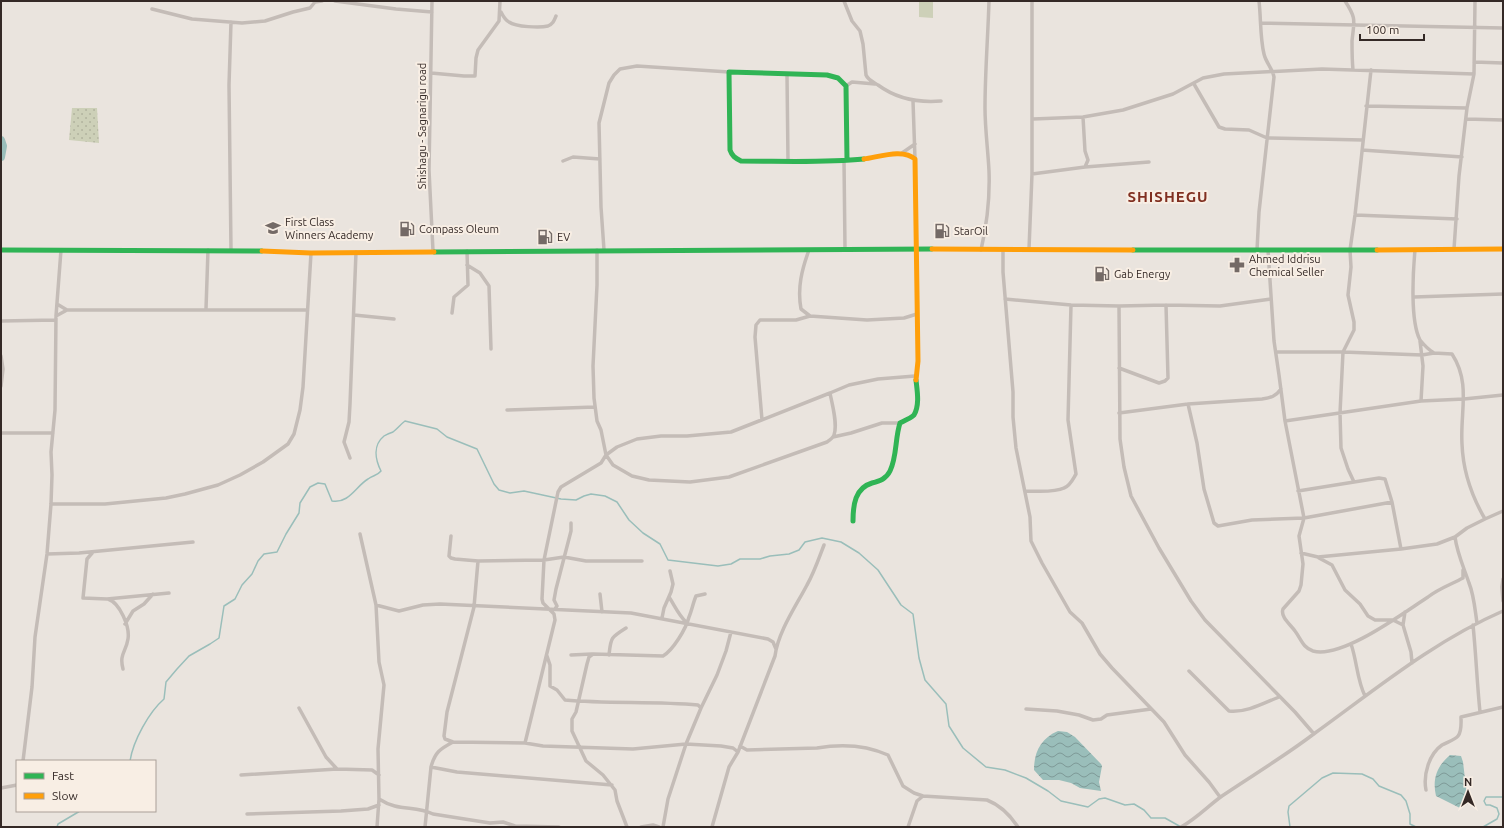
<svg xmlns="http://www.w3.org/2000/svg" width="1504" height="828" font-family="Ubuntu,sans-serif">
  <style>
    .grass { fill: url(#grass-dots) }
    .pitch { fill: #cdd0b8 }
    .water { fill: url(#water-waves) }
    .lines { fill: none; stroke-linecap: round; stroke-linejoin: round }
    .stream { stroke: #9abeba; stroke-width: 1.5 }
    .river { stroke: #9abeba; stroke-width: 8 }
    .street { stroke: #c4bcb7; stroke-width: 3.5 }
    .fast { stroke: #30b455; stroke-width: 5 }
    .slow { stroke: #ff9f0a; stroke-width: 5 }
    .labels { text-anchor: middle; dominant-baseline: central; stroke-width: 4; stroke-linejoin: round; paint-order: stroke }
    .street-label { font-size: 11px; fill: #342926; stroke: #f8eee4 }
    .poi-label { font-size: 11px; fill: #342926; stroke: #f8eee4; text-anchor: start }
    .district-label { font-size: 15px; font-weight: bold; letter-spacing: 1px; fill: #813021; stroke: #f8eee4 }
  </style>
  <defs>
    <pattern id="grass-dots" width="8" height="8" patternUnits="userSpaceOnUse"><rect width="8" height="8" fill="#cdd0b8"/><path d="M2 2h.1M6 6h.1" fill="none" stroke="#b1b39e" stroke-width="1.8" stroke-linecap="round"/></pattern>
    <pattern id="water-waves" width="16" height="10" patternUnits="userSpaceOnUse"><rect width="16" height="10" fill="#9abeba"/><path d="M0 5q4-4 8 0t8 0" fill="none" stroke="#7e9a97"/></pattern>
  </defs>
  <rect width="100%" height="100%" fill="#eae4de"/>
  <!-- grass -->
  <path class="grass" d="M72,108H97L99,143L69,140Z"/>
  <!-- pitch -->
  <path class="pitch" d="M919,1H933V18L919,17Z"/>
  <!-- water -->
  <path class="water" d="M1058,731L1067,732L1075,737L1101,764L1102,766L1099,782L1101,791L1080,788L1071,783L1059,780H1043L1034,770C1034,752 1041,738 1058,731Z
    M1450,755L1461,756L1463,762L1468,804L1460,808L1436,796C1432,779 1437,766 1450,755Z"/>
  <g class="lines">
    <!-- stream -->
    <path class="stream" d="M130,761C133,741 149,712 164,699L166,682L177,669L189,656L210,644L219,638L224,606L235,599L242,585L252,574L258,561L264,554L277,552L286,534L299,513L300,503L310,487L318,483L325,484L332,501C349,504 356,486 368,479C373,475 377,476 381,471C375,459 373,445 384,436C387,434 390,433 393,432C397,429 401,424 405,421L437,429L447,437L477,449L494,484L499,490L510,493L524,491L561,499L576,500L584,496L591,494L605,496L617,502L629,520L643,533L660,544L668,560L718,566L731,564L740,559H760L770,556L789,554L799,550L805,542L822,538L841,542L859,553L878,570L901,605L913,614L919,658L925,680L946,704L949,726L963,748L986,767L1005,770L1026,778L1048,791L1061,801L1088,807L1099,799L1105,798L1125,805L1134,804L1144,810L1151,818H1165L1181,827
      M57,827L58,824L80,811
      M1290,827L1288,812L1289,806L1322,778L1333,773L1362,774L1373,779L1379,786L1401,795L1406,801L1410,814V824L1416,827
      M1483,827L1497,819L1499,814L1497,808L1490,805H1486L1484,801L1486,797H1503"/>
    <!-- river -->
    <path class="river" d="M1,140L3,146L1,157"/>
    <!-- street -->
    <path class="street" d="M335,1L396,9L432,12
      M432,1L429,170L433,251
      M844,1L852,21L860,31L863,44L866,75C868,80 873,82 878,85C897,99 917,103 941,101
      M1345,1C1357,19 1354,21 1352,41C1352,51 1352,60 1353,70
      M152,9L192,19L242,23L265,21L293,12L310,8L315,2L322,1
      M501,12C503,16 505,20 509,22C516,27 540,28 548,26C553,24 554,21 556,16
      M231,22L229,85L231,250
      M1261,23L1503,28
      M1474,62L1503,63
      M431,73L464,76H475L476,58L478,50L499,21L500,1
      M787,75L788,161
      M1194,84L1219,127L1225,129L1249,130L1267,138L1363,140
      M846,86L852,82L875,84
      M913,101L915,159
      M1366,106L1467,108
      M1033,119L1083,117L1123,110L1173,94L1203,78L1224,74L1322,69L1474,74
      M1466,119L1503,120
      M1362,150L1462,157
      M902,153L915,144
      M844,160L845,249
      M563,161L573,157L600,159
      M1085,167L1149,162
      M1032,174L1085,167L1088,160L1085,151L1083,117
      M1355,215L1457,219
      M1029,249L1032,174V1
      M1454,249L1459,176L1467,108L1474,74L1475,1
      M597,250V285L593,366L594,398L597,421L601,430L606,455L613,465L632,476L649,480L690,482L729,477L827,442C830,440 833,438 834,435C838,424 832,404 830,393L849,385L878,379L915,376
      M604,250L601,207L599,123L609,83L614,75L620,69L637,66L729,72
      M809,250C802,269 797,288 801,309L810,316
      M981,250C987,224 990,198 989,171C988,150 985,129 985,108C985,72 988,36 989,1
      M1003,250V272L1013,392V417L1016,448L1030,517L1031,541L1042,563L1070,612L1082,623L1100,654L1112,668L1164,722L1185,755L1209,782L1220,797
      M1257,250L1259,212L1274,77C1273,69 1266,63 1264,54C1260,38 1261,18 1259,1
      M1268,250L1274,341L1279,375L1285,421L1304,518L1299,536L1303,564L1301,585L1299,591L1283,609C1280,617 1291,625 1295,631C1301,639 1303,648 1313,651C1342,659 1403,613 1428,597C1438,589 1452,584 1463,578V570
      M1415,250C1413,272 1410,321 1420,340C1424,345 1429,350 1434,353L1452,354C1471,383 1460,412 1462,444C1463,471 1471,495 1485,519
      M467,265L480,273L489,286L491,349
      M1414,297L1503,294
      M1005,299L1071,305L1119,306L1166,305L1220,306L1271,299
      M57,304L67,310
      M1119,306L1120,439L1124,467L1131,496L1159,548L1191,601L1205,620L1295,712L1314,734
      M206,309L208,250
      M452,313L454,297L468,285L467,251
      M354,315L394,319
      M56,316L67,310H307
      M1,321L56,320
      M1420,341L1423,366L1421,401
      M1276,352H1343L1422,355L1434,353
      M1,356L3,369L1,386
      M1119,368L1159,383L1165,381L1168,378L1166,305
      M1188,404L1197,443L1204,489L1214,523L1218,526L1252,520L1304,518L1392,502
      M507,410L595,407
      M1119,413L1188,404L1262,399C1271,398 1276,396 1281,389
      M762,420L755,337L756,325L760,320H796L810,316L867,320L904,318L917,314
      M1285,421L1421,401L1464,399L1503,395
      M1,433H53
      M833,437L851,433L882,423H900
      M350,458L344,442L349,422L350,404L356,252
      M1354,482L1348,469L1341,448L1340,413L1343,352L1354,330V322L1348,295L1351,267L1350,250L1355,215L1371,70
      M1025,491C1036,491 1054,493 1064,488C1070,486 1073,479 1076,474L1068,420L1071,305
      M1298,491L1379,478L1385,479L1392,502L1401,549
      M51,504H105L166,498L185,494L218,485L240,475L263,462L288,444L294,434L300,410L303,387L311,253
      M360,534L376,605L379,662L384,685L378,749L379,799L377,827
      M451,536L449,556L451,558L455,559L478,561L544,560L564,557L586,561H642
      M1455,537C1457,553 1464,568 1469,583C1474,595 1475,610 1477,623
      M93,552L87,559L83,598L107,599L169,593
      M1301,553L1318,557L1401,549L1437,544L1455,537L1467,528L1485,519L1503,511
      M47,554L79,553L193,542
      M1319,558L1332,565L1345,590L1360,604L1368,616L1375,620H1393L1403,625
      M478,561L474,607L447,712L444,736L445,739L453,742L525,743L543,746L633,749L686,744L721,746L733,748L738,752
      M1503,579L1502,587L1503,601
      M600,594L602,612
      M669,597C675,606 678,614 686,622
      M108,599C120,603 130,627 128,639C126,652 119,654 123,669
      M376,605L399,611L423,605L440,604L631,613L768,639L773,642L776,649
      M555,609L557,606L554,600L556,589L571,531V523
      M1405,612L1403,625L1411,652L1412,663
      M662,618L664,608L671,592L673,584L670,571
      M125,624L133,611L144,604L153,594
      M1473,625C1476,654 1477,683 1480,712
      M1351,644C1357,661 1357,680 1365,696
      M571,655L592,654
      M609,655C611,638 610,638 626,628
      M547,656L550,665V686L557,690L565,700C609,704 654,701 698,705L701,708
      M1189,671L1229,711C1246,713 1264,703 1279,697
      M299,708L326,757L337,769
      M1026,709L1057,711L1079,715L1093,720L1101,719L1107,715L1151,709
      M525,743L555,620L554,614L543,603L542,599L544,560L558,492L561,487L601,463L606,455L617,447L637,439L661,436H687L731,432L830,393
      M740,746L747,750L817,748C840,744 866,745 888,755L903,786L914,793L923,796L987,800C1000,805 1010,815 1018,827
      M23,761L32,687L35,637L47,554L51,504L52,475L51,452L55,410L56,316L61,250
      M431,767L457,772L612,785
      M241,775L337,769L372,770L379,775
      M1,788L17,785
      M1426,790C1423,775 1429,754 1442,745C1447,742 1455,740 1458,736C1462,731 1461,723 1461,717L1503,707
      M379,799C399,812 414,805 433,814L490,823L503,822L515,826L559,827
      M247,814L341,811L368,809L379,805
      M425,827L431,767C435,752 440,749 453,742
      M627,827L617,801L615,790L603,775L586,761L572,731V719L576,712L587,664L589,657L593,654L663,656C673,650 686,629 689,617C692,610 693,603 696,596L705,594
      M641,827L653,825L659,827
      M663,827L668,799L686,744L701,708L717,675L726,651L731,632
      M712,827L729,767L738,752L775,656C778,632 796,606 807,585C814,573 819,558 824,545
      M908,827L917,801L923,796
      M1181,827C1196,819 1208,806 1222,796C1253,775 1285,756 1315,733C1376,689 1434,641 1503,611"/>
    <!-- fast -->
    <path class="fast" d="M847,160L846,86L838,78L827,75L729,72L730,150C732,156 735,158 741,161C782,161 823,163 864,159
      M1,250L262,251
      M1133,250H1377
      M434,252L932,249
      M853,521C853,505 855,488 872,483C880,481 886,479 890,471C897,457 895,438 900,423C904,421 911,418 914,415C920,405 917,390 916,380"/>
    <!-- slow -->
    <path class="slow" d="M864,159C879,157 903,148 915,159L918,361L916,380
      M932,249L1133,250
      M1377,250L1503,249
      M262,251L311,253L434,252"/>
  </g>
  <!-- icons -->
  <defs>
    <g id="school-bare" transform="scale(1.2)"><path d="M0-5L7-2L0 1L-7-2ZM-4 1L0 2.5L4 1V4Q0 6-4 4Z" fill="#746a66" stroke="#f8eee4" stroke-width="2.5" paint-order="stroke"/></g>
    <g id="fuel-bare" transform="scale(1.2)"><path d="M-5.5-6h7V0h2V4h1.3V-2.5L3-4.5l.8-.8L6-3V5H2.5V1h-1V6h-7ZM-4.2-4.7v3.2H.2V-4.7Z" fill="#746a66" stroke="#f8eee4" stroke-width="2.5" paint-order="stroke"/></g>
    <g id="pharmacy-bare" transform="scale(1.2)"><path d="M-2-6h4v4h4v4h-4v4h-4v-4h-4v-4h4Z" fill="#746a66" stroke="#f8eee4" stroke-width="2.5" paint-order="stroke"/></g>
  </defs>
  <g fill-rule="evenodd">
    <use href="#school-bare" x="273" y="228"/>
    <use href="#fuel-bare" x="407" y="229"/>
    <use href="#fuel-bare" x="942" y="231"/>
    <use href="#fuel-bare" x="545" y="237"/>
    <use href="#pharmacy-bare" x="1237" y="265"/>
    <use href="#fuel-bare" x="1102" y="274"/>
  </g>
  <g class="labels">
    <!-- street labels -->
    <g class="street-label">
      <text transform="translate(422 126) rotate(-90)">Shishagu - Sagnarigu road</text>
    </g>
    <!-- poi labels -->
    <g class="poi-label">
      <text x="285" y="222">First Class<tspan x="285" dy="13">Winners Academy</tspan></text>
      <text x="419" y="229">Compass Oleum</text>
      <text x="954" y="231">StarOil</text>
      <text x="557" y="237">EV</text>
      <text x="1249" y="259">Ahmed Iddrisu<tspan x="1249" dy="13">Chemical Seller</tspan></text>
      <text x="1114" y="274">Gab Energy</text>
    </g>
    <!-- district labels -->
    <g class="district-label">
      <text x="1168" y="196">SHISHEGU</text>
    </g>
  </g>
  <!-- border -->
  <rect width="1504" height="828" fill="none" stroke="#342926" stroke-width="4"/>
  <!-- legend -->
  <rect x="16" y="760" width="140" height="52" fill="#f8eee4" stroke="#aa9f98"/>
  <rect x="24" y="773" width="20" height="6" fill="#30b455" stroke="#aa9f98"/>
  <text x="52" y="780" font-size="12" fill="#342926">Fast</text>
  <rect x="24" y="793" width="20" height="6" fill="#ff9f0a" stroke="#aa9f98"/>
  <text x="52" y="800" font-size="12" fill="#342926">Slow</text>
  <!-- north arrow -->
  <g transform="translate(1468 792)" stroke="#f8eee4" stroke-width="3" paint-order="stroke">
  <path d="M0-3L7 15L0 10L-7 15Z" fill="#342926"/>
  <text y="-6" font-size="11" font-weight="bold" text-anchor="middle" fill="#342926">N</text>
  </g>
  <!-- scale -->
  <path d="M1360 34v6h64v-6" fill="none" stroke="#342926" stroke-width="2"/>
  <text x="1366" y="34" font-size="12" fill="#342926" stroke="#f8eee4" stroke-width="3" paint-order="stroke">100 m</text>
</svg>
